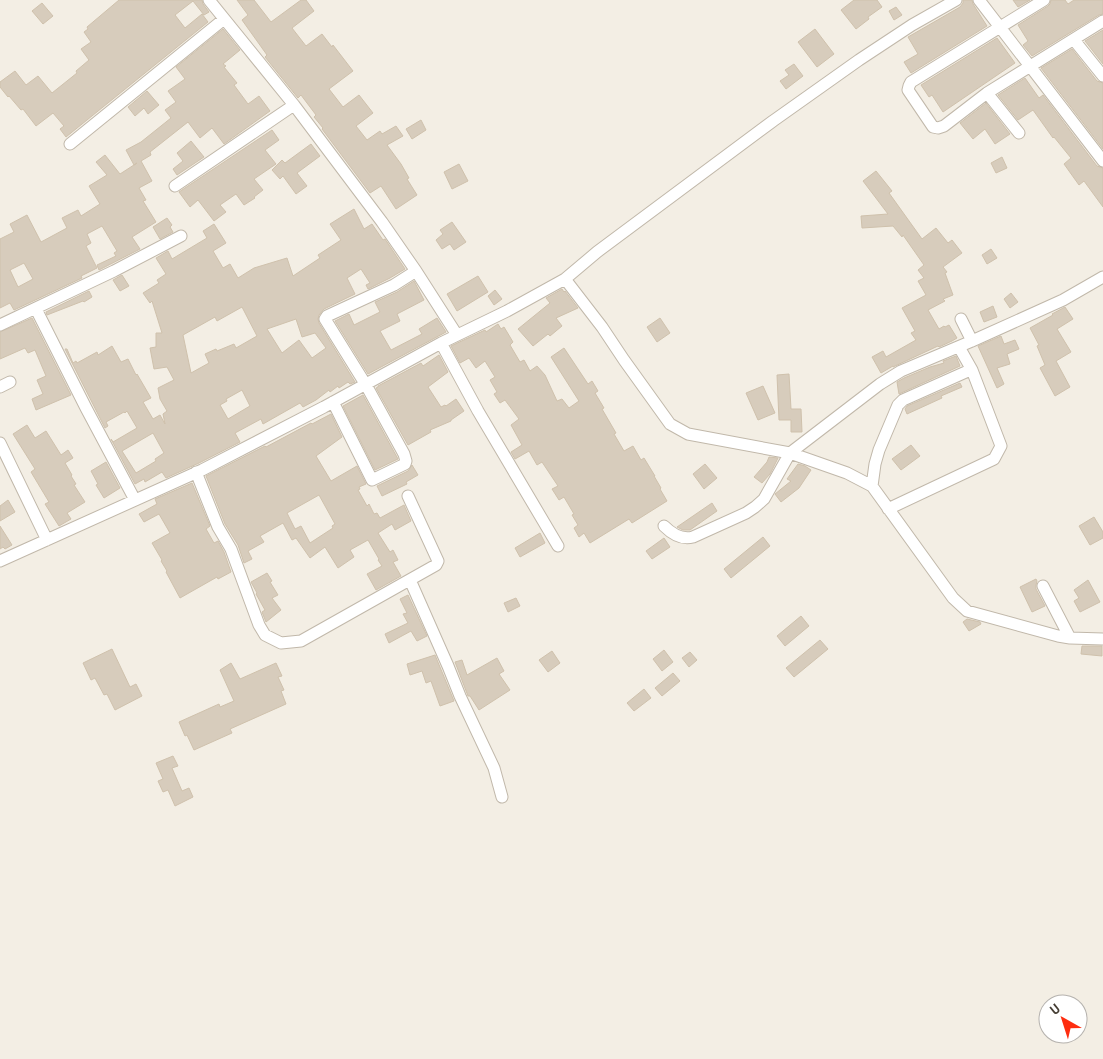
<svg xmlns="http://www.w3.org/2000/svg" width="1103" height="1059" font-family="'Archivo Narrow',sans-serif">
  <style>
    .building { fill: #d7ccbc; stroke: #cfc1ac; fill-rule: evenodd }
    .lines { fill: none; stroke-linecap: round; stroke-linejoin: round }
    .street-casing { stroke: #c1b8aa; stroke-width: 13 }
    .street { stroke: #fff; stroke-width: 11 }
  </style>
  <rect width="100%" height="100%" fill="#f3eee4"/>
  <!-- building -->
  <path class="building" d="M119,0H202L203,4L209,12L204,15L193,1L175,15L185,28L202,14L208,22L66,137L60,129L64,126L53,113L36,126L23,109L21,110L9,96L8,97L0,87V82L15,71L26,85L38,76L52,93L77,73L76,71L89,60L81,49L91,42L84,32L88,29L87,27Z
    M237,0H254L271,22L301,0H306L314,11L292,28L306,46L322,34L332,47L333,45L353,71L329,89L343,107L359,95L373,113L356,126L367,140L380,131L382,134L396,126L403,136L387,145L401,164L409,178L407,179L417,195L396,209L381,186L370,193L322,129L323,128L314,117L316,115L301,95L298,98L265,57L267,55L242,20L248,15Z
    M854,0H877L882,7L868,17L869,19L856,29L841,10Z
    M963,0H972L973,4L987,26L911,73L904,62L918,54L908,37L960,7L963,3Z
    M1013,0H1030L1018,7Z
    M1051,0H1065L1068,4L1074,0H1103V14L1099,15L1032,56L1023,45L1028,41L1018,25L1048,6L1050,4Z
    M42,3L53,16L43,24L32,11Z
    M896,7L902,15L894,20L889,11Z
    M223,29L240,50L223,64L226,66L224,67L237,83L234,85L248,104L259,96L270,111L224,144L212,128L200,138L188,122L150,152L151,155L141,161L152,181L139,188L146,200L143,201L156,222L132,237L140,249L99,270L97,265L116,256L114,253L117,251L102,226L87,234L91,243L86,246L97,268L81,276L82,278L14,310L10,303L0,308V239L14,232L10,224L27,215L41,242L67,228L62,218L78,210L81,216L100,204L89,186L107,175L96,162L105,155L120,174L137,163L134,165L126,150L141,142L171,118L165,110L176,102L168,91L185,79L176,67ZM24,263L33,279L18,287L10,270Z
    M815,29L834,54L817,67L798,42Z
    M1103,30V64L1085,41Z
    M997,38L1015,63L943,112L932,95L929,97L921,85Z
    M1072,49L1097,81L1103,83V149L1041,68Z
    M794,64L803,76L786,89L780,81L789,75L785,70Z
    M1025,78L1039,98L1043,95L1097,166L1103,168V207L1084,181L1079,185L1064,164L1071,158L1054,137L1053,138L1033,110L1018,120L998,95Z
    M147,91L159,105L148,114L144,108L135,116L128,107Z
    M986,103L1010,134L995,144L985,129L973,139L960,123Z
    M421,120L426,130L412,139L406,129Z
    M272,130L279,140L265,150L276,164L254,179L263,190L254,197L255,198L244,205L236,194L220,205L226,212L214,221L198,200L190,207L179,192Z
    M191,141L204,157L177,175L173,169L183,161L177,153Z
    M311,144L320,156L297,173L307,186L296,194L283,176L280,179L272,170L282,160L285,163Z
    M1002,157L1007,168L996,173L991,163Z
    M459,164L468,181L452,189L444,172Z
    M876,171L892,191L889,193L922,239L936,228L948,243L952,240L962,253L943,267L947,272L945,273L953,295L943,299L945,301L928,310L939,329L944,326L945,327L949,325L957,338L952,341L939,347L938,346L893,367V366L881,373L872,357L883,351L886,357L916,340L911,333L915,331L902,308L926,295L918,281L924,278L918,270L924,265L903,235L902,237L893,226L862,228L861,216L888,214L863,181Z
    M354,209L364,229L372,224L383,240L385,239L405,269L390,278L368,289L366,285L370,283L361,269L347,278L355,294L324,309L319,315L318,319L319,323L355,382L350,384L348,382L339,388L338,386L330,392L329,390L316,400L303,407L300,403L263,424L261,419L235,433L240,442L199,463L166,478L162,472L145,482L144,479L135,484L111,439L113,442L137,428L127,411L125,413L124,412L106,422L108,426L105,428L65,349H67L73,363L76,361L77,363L97,352L98,355L112,346L121,362L128,359L136,375L137,374L151,398L143,402L153,419L160,415L165,424L163,414L167,411L160,399L158,388L174,380L167,367L154,369L150,348L156,347V333H162L152,301L150,303L143,293L159,283L157,280L166,274L156,258L168,251L172,259L207,238L203,231L214,224L226,243L213,251L223,268L230,264L238,278L254,268L287,258L293,276L320,258L318,255L341,240L330,224ZM242,307L257,336L236,348L234,344L217,351L216,349L205,354L209,363L191,373L183,335L215,317L217,321ZM296,319L302,337L315,333L326,348L312,358L299,340L282,353L267,329ZM242,390L250,406L228,419L220,405L227,401L226,399ZM153,433L164,453L155,459L156,461L136,473L122,451Z
    M167,218L172,225L170,227L173,232L160,239L153,227Z
    M452,222L466,242L454,250L450,244L442,249L436,240L443,234L440,230Z
    M991,249L997,258L987,264L982,255Z
    M122,275L129,286L120,291L113,280Z
    M478,276L488,292L457,311L447,294Z
    M414,281L424,300L397,314L400,321L380,331L391,350L422,334L419,329L437,318L446,332L368,374L335,321L349,314L354,325L380,312L375,302L397,292Z
    M562,289L564,292L565,291L578,308L556,318L562,326L550,336L548,334L533,346L518,329L550,303L546,298Z
    M495,290L502,299L494,305L488,296Z
    M89,291L92,297L84,302L83,301L47,315L46,312Z
    M1011,293L1018,302L1010,308L1004,299Z
    M993,306L997,317L984,322L980,312Z
    M1065,307L1073,319L1057,329L1071,352L1056,361L1070,387L1055,396L1040,368L1045,365L1037,346L1039,345L1030,328L1053,315L1052,314Z
    M32,318L71,395L36,410L32,399L43,394L37,380L46,376L35,350L28,353L25,348L0,359V332Z
    M660,318L670,333L657,342L647,327Z
    M498,324L501,329L504,327L513,342L510,345L520,362L524,360L530,371L537,366L545,375L557,401L562,399L569,408L579,401L551,357L564,348L588,384L592,381L598,391L595,393L604,408L602,409L616,433L614,434L624,451L633,446L641,460L644,458L655,476H654L661,488L660,489L667,501L632,523L629,519L590,543L584,533L579,537L574,528L578,525L572,515L574,514L564,497L559,500L552,489L558,486L542,462L537,465L529,451L515,459L511,452L522,445L511,425L519,419L505,400L500,403L494,394L497,392L490,380L495,377L485,361L476,368L469,358L460,363L451,346L485,330L486,332Z
    M1001,336L1004,344L1015,340L1019,349L1007,354L1010,364L997,368L1004,384L997,388L978,346Z
    M439,355L448,372L428,387L441,407L445,405L446,406L456,399L464,411L451,420V421L430,430L431,432L408,445L376,388L378,387V386L421,363L423,366Z
    M956,356L960,366L899,394L897,382L904,378L930,367L944,363L943,361Z
    M789,374L791,409H801L802,432H791V420H779L777,375Z
    M960,383L962,387L941,396L942,398L907,414L905,409L907,406Z
    M763,386L775,413L758,420L746,393Z
    M363,395L398,459L375,470L343,406Z
    M331,414L342,437L316,456L331,481L357,466L366,484L359,487L360,489L358,490L367,506L369,504L374,514L377,513L380,518L404,505L411,521L395,530L392,524L378,533L390,552L393,550L398,560L393,562L401,576L376,590L367,574L382,566L378,560L379,559L368,540L350,550L354,557L338,568L325,547L310,558L296,538L292,540L283,523L260,536L264,542L248,551L252,559L244,563L238,545L225,524L206,476L265,446L266,447L311,423L312,424ZM319,495L335,524L332,526L333,528L310,543L301,526L295,529L287,513Z
    M27,425L35,438L46,431L61,455L68,450L73,458L65,463L72,475L71,476L76,484L74,485L85,502L67,513L71,519L59,526L45,504L49,502L31,472L35,469L13,434Z
    M911,445L920,456L901,470L892,459Z
    M769,457L778,458L770,474L762,483L754,477L767,462Z
    M106,462L120,488L104,498L96,485L98,484L91,471Z
    M705,464L717,478L704,489L693,474Z
    M798,464L805,466L811,470L799,488L781,502L775,494L791,481L787,479Z
    M412,465L418,475L406,482L407,484L382,496L377,486L408,471Z
    M192,483L210,526L206,529L214,543L218,541L224,552L231,572L218,579L217,577L180,598L166,572L167,571L161,561L162,560L152,543L170,533L159,514L144,522L139,514L157,504L155,499Z
    M8,500L15,512L0,521V506Z
    M712,503L717,511L690,530H683L677,527Z
    M1094,517L1103,532V538L1090,545L1079,526Z
    M0,526L12,545L5,549L3,547L0,549Z
    M540,533L545,543L520,557L515,548Z
    M763,537L770,546L731,578L724,569Z
    M664,538L670,547L652,559L646,551Z
    M267,573L272,581L270,582L278,595L272,598L281,610L266,622L262,612L265,610L256,594L257,593L251,582Z
    M1036,579L1037,581L1036,585V589L1045,606L1032,612L1020,587Z
    M1088,580L1100,602L1080,612L1074,601L1079,598L1074,590Z
    M408,595L427,636L417,641L411,631L389,643L385,634L408,623L403,614L407,613L400,599Z
    M516,598L520,606L508,612L504,603Z
    M801,616L809,626L785,646L777,636Z
    M967,619L980,622L981,624L969,631L963,622Z
    M820,640L828,649L794,677L786,668Z
    M1082,646H1102V656L1081,654Z
    M112,649L130,687L136,684L142,696L115,710L107,694L104,695L95,678L91,680L83,663Z
    M664,650L673,662L662,671L653,659Z
    M552,651L560,663L548,672L539,660Z
    M690,652L697,660L689,667L682,658Z
    M435,655L454,701L440,706L431,681L426,683L422,671L410,675L407,664Z
    M497,658L504,671L499,674L510,690L479,710L470,696H468L455,662L462,660L467,675Z
    M231,663L240,679L276,663L282,676L278,677L284,690L281,691L286,704L230,729L232,733L194,750L187,735L185,736L179,722L219,704L220,707L234,701L220,670Z
    M673,673L680,681L662,696L655,688Z
    M644,689L651,698L634,711L627,703Z
    M173,756L178,766L172,768L182,791L189,788L193,797L175,806L168,790L163,792L158,781L163,779L156,763Z"/>
  <g class="lines">
    <!-- street casing -->
    <g class="street-casing">
      <path id="street" d="M209,0L294,105L382,222L416,271L457,335
        M979,0L1103,161
        M1044,0L911,82L909,86L908,90L933,127L938,128L944,126L987,93L1103,21
        M1074,40L1103,76
        M987,93L1019,133
        M70,144L224,19
        M175,186L294,105
        M565,279L602,327L624,360L670,424L688,434L790,453L847,473L872,486L953,598L967,611L1058,636L1070,638L1103,639
        M36,309L86,408L135,500
        M961,319L972,341
        M0,325L114,271L181,236
        M441,343L478,411L558,546
        M0,387L10,382
        M333,402L372,480L405,464L406,461L404,454L366,385L325,319L327,316L394,285L416,271
        M0,443L47,540
        M196,472L218,527L231,549L259,625L265,635L281,643L301,641L436,565L438,561L408,496
        M872,486L875,464L879,450L898,405L903,400L968,371L972,370L959,347
        M888,509L994,459L1001,446L972,370
        M664,526C672,534 682,540 693,537L746,513L755,507L764,499L790,453L880,384L901,371L972,341L1063,300L1103,277
        M0,561L202,470L324,407L441,343L507,311L565,279L597,252L773,121L859,60L912,25L956,0
        M410,580L448,666L460,696L494,768L502,797
        M1043,586L1070,638"/>
    </g>
    <!-- street -->
    <use href="#street" class="street"/>
  </g>
  <!-- north arrow -->
  <g transform="translate(1063 1019) rotate(321)"><circle r="24" fill="#ffffff" stroke="#b5b2ae"/>
  <path d="M0-4L9 19L0 12L-9 19Z" fill="#fe2d0f"/>
  <text y="-8" font-size="14" font-weight="bold" text-anchor="middle" fill="#453e34">U</text>
  </g>
</svg>
